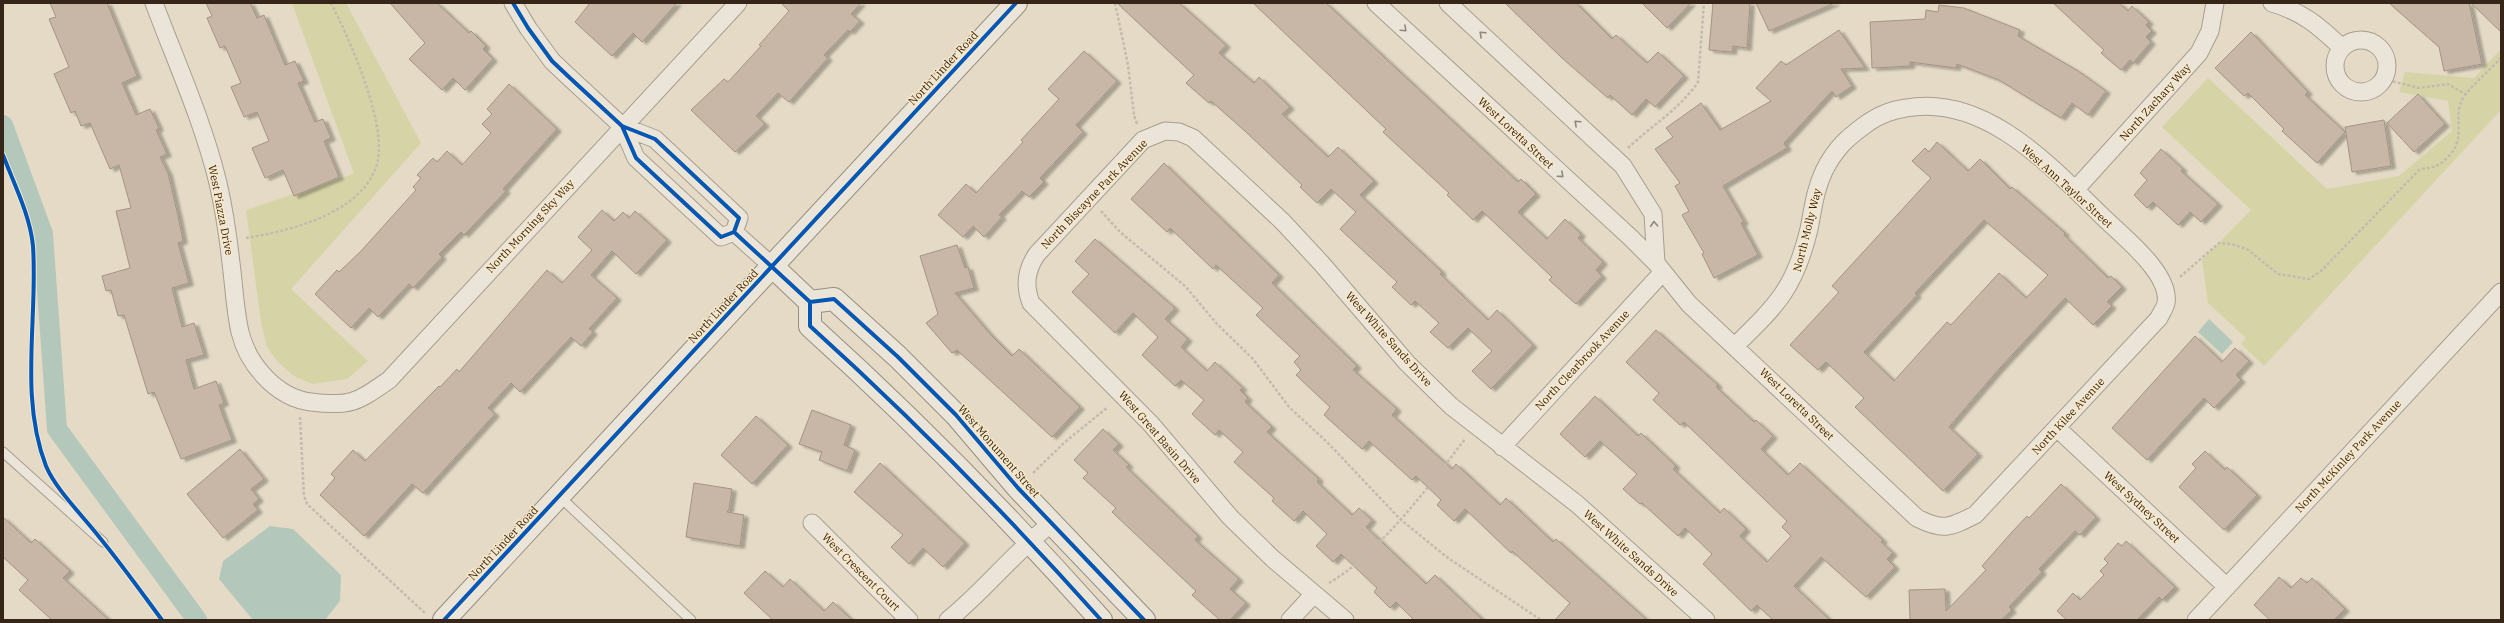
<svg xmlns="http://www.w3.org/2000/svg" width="2504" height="623" font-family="'IBM Plex Serif',serif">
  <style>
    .green { fill: #d6d4a6 }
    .water { fill: #b3c8ba }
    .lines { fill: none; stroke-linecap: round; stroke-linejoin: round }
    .canal { stroke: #b3c8ba; stroke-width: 20 }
    .building { fill: #c8b7a6; stroke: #a39485; fill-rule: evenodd; filter: url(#shadow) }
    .lane-casing { stroke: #a89e90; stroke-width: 11 }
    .street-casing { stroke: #a89e90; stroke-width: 19 }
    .secondary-casing { stroke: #978e80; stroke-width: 24 }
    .path { stroke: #c3bbb0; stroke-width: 2.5; stroke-dasharray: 3 2; stroke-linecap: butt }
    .lane { stroke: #ebe5d9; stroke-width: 9 }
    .street { stroke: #ebe5d9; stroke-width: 17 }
    .secondary { stroke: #ebe5d9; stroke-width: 22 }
    .cycleway-casing { stroke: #f8e8c8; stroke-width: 6 }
    .cycleway { stroke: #0057b8; stroke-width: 4 }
    .oneway { stroke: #908679 }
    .labels { text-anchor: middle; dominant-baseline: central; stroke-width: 3; stroke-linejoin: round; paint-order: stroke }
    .street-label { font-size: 11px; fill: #352619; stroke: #f8e8c8 }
  </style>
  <defs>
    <filter id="shadow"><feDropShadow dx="4.5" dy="2.5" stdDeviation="1" flood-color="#0004"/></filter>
  </defs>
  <rect width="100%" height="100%" fill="#e4dac5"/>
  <!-- green -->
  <path class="green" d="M292,3H346L421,143L291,289L368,361L347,379L312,384L294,376L277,361L267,347L261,322L246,210L354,174Z
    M2501,49V110L2264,366L2241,344L2246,338L2208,303L2202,260L2251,210L2162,127L2208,78L2327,189L2399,176L2452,131L2448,101L2399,92L2405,72L2474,78Z"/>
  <!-- water -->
  <path class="water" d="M2209,319L2233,342L2222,354L2198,332Z
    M270,526L293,529L341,575L340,601L325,620H253L219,579L223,561Z"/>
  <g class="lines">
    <!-- canal -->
    <path class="canal" d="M3,125L43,234L57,429L197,620"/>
  </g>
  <!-- building -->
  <path class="building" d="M50,3H107L137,76L122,83L136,115L150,109L159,128L156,130L167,154L160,157L168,173L178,216L183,241L178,243L189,283L172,288L182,327L194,323L204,355L186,360L194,389L216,381L224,403L219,405L232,440L181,459L154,392L148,394L124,315L118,316L111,290L106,291L102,276L130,268L116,211L131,208L119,165L110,169L90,123L81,126L75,111L71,113L54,74L69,67L49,19L56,17Z
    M206,3H250L257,18L264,15L285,65L295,61L304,81L298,83L315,122L323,119L331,138L324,141L339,177L294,196L283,170L265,178L252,148L269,141L257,112L244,117L231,87L241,83L225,46L220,48L207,18L212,16Z
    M390,3H437L469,33L471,31L486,46L483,49L493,59L465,90L453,78L442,90L409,59L425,43Z
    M590,3H677L642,42L633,33L612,56L575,22Z
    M781,3H861L851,14L860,21L850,32L848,30L824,55L828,58L789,102L778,93L756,116L765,124L735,152L691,110L724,79L728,82L761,46L759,45L789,11Z
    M1117,3H1179L1226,45L1219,53L1254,83L1259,77L1290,107L1282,114L1328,157L1338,147L1374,181L1360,195L1442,272L1440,274L1488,320L1497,310L1533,345L1491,389L1472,371L1492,351L1468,328L1448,348L1430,332L1439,323L1415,301L1411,305L1392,287L1397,282L1340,229L1356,212L1331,189L1317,203L1300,187L1302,185L1245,131L1211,101L1209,103L1186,83L1194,75Z
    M1253,3H1326L1518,182L1521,179L1536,194L1518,212L1547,239L1565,219L1581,234L1578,238L1603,262L1596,270L1602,276L1576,304L1549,280L1552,277L1482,211L1473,220L1447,195L1449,193L1383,132L1386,129Z
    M1505,3H1576L1612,39L1616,35L1647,63L1658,52L1684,76L1655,107L1646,99L1632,115L1610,95L1608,98L1562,58Z
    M1642,3H1691L1667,28Z
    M1713,3H1750L1747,48L1733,46L1732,52L1709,50Z
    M1756,3H1835L1769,31Z
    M2053,3H2119L2128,11L2132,6L2149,22L2146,25L2152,31L2146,37L2151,42L2133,63L2130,60L2121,70L2101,53L2104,50Z
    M2389,3H2469L2482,64L2444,71L2439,47Z
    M2471,3H2501V32Z
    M1939,5L1964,8L2020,30L2018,36L2078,71L2106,91L2088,115L2072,103L2061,118L1999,80L1957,64L1956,68L1910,62V66L1872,68L1870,22L1925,19L1926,10L1938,12Z
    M1839,30L1865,68L1841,69L1852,86L1836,97L1832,91L1784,143L1787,148L1723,186L1744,222L1741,223L1758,255L1714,278L1702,254L1704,253L1682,215L1689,211L1675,186L1680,183L1655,149L1673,137L1666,128L1701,103L1720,130L1771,101L1756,88L1781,61L1786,65Z
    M2251,32L2308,92L2305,95L2345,132L2317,163L2282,131L2284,129L2248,93L2244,96L2215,68Z
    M1084,51L1117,81L1076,125L1083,132L1040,178L1044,182L1029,197L1022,191L999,215L1002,217L984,237L973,226L963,237L938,215L966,184L976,193L1023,142L1021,140L1059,99L1048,89Z
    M509,84L557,129L503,189L506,191L464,235L461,232L439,254L442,257L413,288L409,284L378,317L369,308L351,328L315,294L337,270L339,272L361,251L416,190L413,187L421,178L417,175L433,158L437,162L447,151L462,165L491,133L482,124L492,114L487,109Z
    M2418,94L2445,124L2414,152L2387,123Z
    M2384,120L2391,166L2352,172L2345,127Z
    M1937,142L1968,171L1980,159L2010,189L2012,187L2065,233L2064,235L2108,278L2111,276L2122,287L2107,302L2112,306L2093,325L2065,298L1999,369L1949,427L1978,454L1943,491L1855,407L1864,398L1826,362L1818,370L1790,345L1839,292L1832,286L1931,178L1912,161L1925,148L1929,152ZM1984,220L2048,275L2026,298L1999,273L1951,325L1947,322L1894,381L1864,352L1917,295L1915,293Z
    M2161,149L2183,169L2181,171L2218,204L2201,222L2190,212L2178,225L2153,202L2147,208L2134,195L2147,180L2140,173Z
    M1164,163L1279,275L1272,283L1357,366L1353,370L1397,409L1392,415L1452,469L1456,464L1500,505L1506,498L1553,542L1556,539L1647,620H1555L1570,603L1512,551L1511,553L1465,509L1454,521L1437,505L1441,500L1416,476L1412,480L1369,441L1362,449L1324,415L1330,407L1296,375L1301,370L1294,362L1300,356L1256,315L1263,308L1216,265L1213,269L1170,228L1167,232L1131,199Z
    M602,210L614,221L623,212L629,218L635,211L667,240L636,274L612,251L591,275L617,298L589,329L593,332L581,346L571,337L520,392L511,383L488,408L495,414L423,493L412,484L364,536L320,495L335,478L331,474L353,450L365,461L439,386L440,387L457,369L459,372L547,270L562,283L592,250L578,237Z
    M1095,239L1175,308L1165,319L1188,339L1181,347L1207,371L1215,362L1243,388L1240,390L1248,398L1245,402L1272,427L1267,432L1319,479L1317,482L1352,515L1359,508L1372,520L1366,527L1426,584L1435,575L1483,620H1414L1396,602L1390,608L1374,592L1377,588L1341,554L1333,562L1316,546L1327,534L1303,511L1294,521L1272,501L1274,498L1234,462L1243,452L1219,430L1215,435L1192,414L1204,400L1181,380L1175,386L1142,355L1158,337L1133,313L1115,333L1072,292L1089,274L1075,261Z
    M957,245L965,268L968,267L974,288L955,293L991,335L1012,356L1019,349L1080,407L1052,437L957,350L952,353L926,323L938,314L920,256Z
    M1656,330L1718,385L1716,387L1754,422L1756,420L1773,436L1761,449L1788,475L1800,463L1883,540L1881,542L1893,553L1887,559L1895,567L1866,597L1821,557L1794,586L1830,620H1773L1757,605L1751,611L1703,564L1712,554L1685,528L1678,536L1642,503L1640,504L1623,489L1637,474L1600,441L1585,457L1560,434L1595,396L1638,436L1641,433L1676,466L1673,469L1720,513L1724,508L1746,529L1740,536L1767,562L1791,536L1782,527L1787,521L1684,422L1680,425L1653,400L1659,393L1626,362Z
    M2195,336L2222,362L2235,348L2249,361L2236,375L2241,380L2214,408L2204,398L2147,460L2112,428Z
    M812,410L851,425L844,445L855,450L847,471L819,460L822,452L799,444Z
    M756,416L788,445L752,484L721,455Z
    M1103,429L1119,444L1113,450L1129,465L1126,467L1198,536L1195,540L1239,579L1230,589L1246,603L1230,620H1220L1192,595L1196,591L1112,512L1116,508L1083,478L1088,473L1074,460Z
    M240,449L264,479L251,489L259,499L253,504L258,510L223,538L187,494Z
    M2205,451L2225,470L2227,467L2257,495L2224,530L2179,487L2196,468L2192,464Z
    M880,463L965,543L943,567L923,548L909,564L891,547L903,535L854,492Z
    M694,483L732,489L729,509L727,512L744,515L740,546L686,537Z
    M2061,484L2096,517L2080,535L2075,531L2039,569L2042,572L2009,607L2012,610L2001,620H1910L1909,590L1945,589L1946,611L1986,570L1982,566L2012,532L2027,516L2029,518Z
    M3,517L31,543L35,539L70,571L63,578L109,620H52L19,590L28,580L3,557Z
    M2126,541L2175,587L2162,600L2159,597L2137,620H2067L2057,611L2073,593L2080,600L2104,575L2100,571L2108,563L2104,559L2118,543L2122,546Z
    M765,571L783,587L790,579L824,611L833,602L852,620H773L744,593Z
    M2279,577L2291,588L2301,578L2307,583L2312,578L2345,609L2334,620H2270L2254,605Z"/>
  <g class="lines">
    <!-- lane casing -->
    <g class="lane-casing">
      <path id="lane" d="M3,452L103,542
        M559,496L691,620"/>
    </g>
    <!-- street casing -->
    <g class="street-casing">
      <path id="street" d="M154,3C176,62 203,121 218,183C224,209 228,236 231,263C234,286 235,310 240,332C248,365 277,398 311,402C351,407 357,402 389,380L738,3
        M513,3L528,28L552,61L570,78L622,126L655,139L739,218L734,232L721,237L636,158L622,126
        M1376,3L1631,238L1656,263L1689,304L1917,518C1943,531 1949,528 1975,515L2159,318C2161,313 2165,308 2166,303C2171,273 2121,235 2102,216C2050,166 1986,94 1906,108C1892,110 1881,114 1869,122C1848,137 1836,147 1824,171C1815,190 1813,209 1809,229C1795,288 1777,305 1735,346
        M1448,3L1623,166L1653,214L1656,263
        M2272,3C2303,12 2319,26 2342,48
        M2335 66a26 26 0 1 1 52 0a26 26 0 1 1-52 0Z
        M2075,190L2199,53L2210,31L2215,3
        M734,232L772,266
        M2057,428L2227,587
        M1502,447L1662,273
        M812,523L909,620
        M948,620C985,590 1014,552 1052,523
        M1290,620L1313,595
        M1345,620L1272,558L1230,517L1151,424L1031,303C1024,285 1026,270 1037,254L1143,140L1165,131L1179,132L1193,138L1283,222L1322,264L1407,363L1451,406L1577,504L1706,620
        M2196,620L2501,292"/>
    </g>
    <!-- secondary casing -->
    <g class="secondary-casing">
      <path id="secondary" d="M772,266L810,302V326C912,418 1009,517 1101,620
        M810,302L834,299L898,357L956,415L1018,488L1144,620
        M444,620L1016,3"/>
    </g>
    <!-- path -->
    <path class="path" d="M1115,3L1128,65L1134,115L1137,124
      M2383,79L2419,88L2448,84L2467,95
      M1628,148C1651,126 1680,109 1698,82L1704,3
      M1101,211L1120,232L1185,286L1217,324L1253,359L1289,407L1328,443L1400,519L1448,558L1541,620
      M246,238C289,231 356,215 375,170C392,132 349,38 331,3
      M2180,277L2219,243L2231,244L2247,249L2278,274L2309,279L2321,271L2420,169C2433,168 2440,166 2449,156C2467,137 2452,117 2463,98C2473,84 2489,71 2501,58
      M300,417L304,496L307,504L426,614
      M1033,473L1065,442L1108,407
      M1329,583C1379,554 1430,485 1465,439"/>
    <!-- lane -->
    <use href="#lane" class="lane"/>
    <!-- street -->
    <use href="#street" class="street"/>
    <!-- secondary -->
    <use href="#secondary" class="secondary"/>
    <!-- cycleway casing -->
    <g class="cycleway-casing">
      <path id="cycleway" d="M513,3L528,28L552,61L570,78L622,126L655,139L739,218L734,232L721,237L636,158L622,126
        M3,155C14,184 30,215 33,246C38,319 19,396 46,466C56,490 84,517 100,538C122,565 142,593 162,620
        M734,232L810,302V326C912,418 1009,517 1101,620
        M810,302L834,299L898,357L956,415L1018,488L1144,620
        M444,620L1016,3"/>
    </g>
    <!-- cycleway -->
    <use href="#cycleway" class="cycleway"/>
  </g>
  <!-- one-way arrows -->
  <defs><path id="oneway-chevron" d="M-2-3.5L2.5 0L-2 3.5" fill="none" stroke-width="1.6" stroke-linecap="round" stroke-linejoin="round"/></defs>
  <g class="oneway">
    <use href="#oneway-chevron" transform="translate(1404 29) rotate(43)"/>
    <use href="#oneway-chevron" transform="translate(1482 34) rotate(-137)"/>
    <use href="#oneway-chevron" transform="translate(1577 123) rotate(-137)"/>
    <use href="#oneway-chevron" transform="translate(1561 175) rotate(42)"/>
    <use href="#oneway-chevron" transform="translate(1654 224) rotate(-93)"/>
  </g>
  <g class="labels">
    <!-- street labels -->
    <g class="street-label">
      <text transform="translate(943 68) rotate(-47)">North Linder Road</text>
      <text transform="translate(2155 102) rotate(-48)">North Zachary Way</text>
      <text transform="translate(1516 133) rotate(43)">West Loretta Street</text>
      <text transform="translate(2067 186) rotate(42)">West Ann Taylor Street</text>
      <text transform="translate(1094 194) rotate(-46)">North Biscayne Park Avenue</text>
      <text transform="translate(221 210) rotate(79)">West Piazza Drive</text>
      <text transform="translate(530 226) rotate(-47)">North Morning Sky Way</text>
      <text transform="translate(1807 230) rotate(-76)">North Molly Way</text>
      <text transform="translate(723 306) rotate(-47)">North Linder Road</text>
      <text transform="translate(1389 339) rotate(48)">West White Sands Drive</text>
      <text transform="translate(1582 360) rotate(-47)">North Clearbrook Avenue</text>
      <text transform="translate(1797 404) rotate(44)">West Loretta Street</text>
      <text transform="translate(2068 416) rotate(-47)">North Kilee Avenue</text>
      <text transform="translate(1160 437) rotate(49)">West Great Basin Drive</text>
      <text transform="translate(999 451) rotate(49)">West Monument Street</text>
      <text transform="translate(2348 456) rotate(-47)">North McKinley Park Avenue</text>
      <text transform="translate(2142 507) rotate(43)">West Sydney Street</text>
      <text transform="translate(503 543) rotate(-47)">North Linder Road</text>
      <text transform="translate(1631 553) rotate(42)">West White Sands Drive</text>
      <text transform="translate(861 572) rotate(45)">West Crescent Court</text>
    </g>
  </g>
  <!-- border -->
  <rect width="2504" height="623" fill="none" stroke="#352619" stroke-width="8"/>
</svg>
